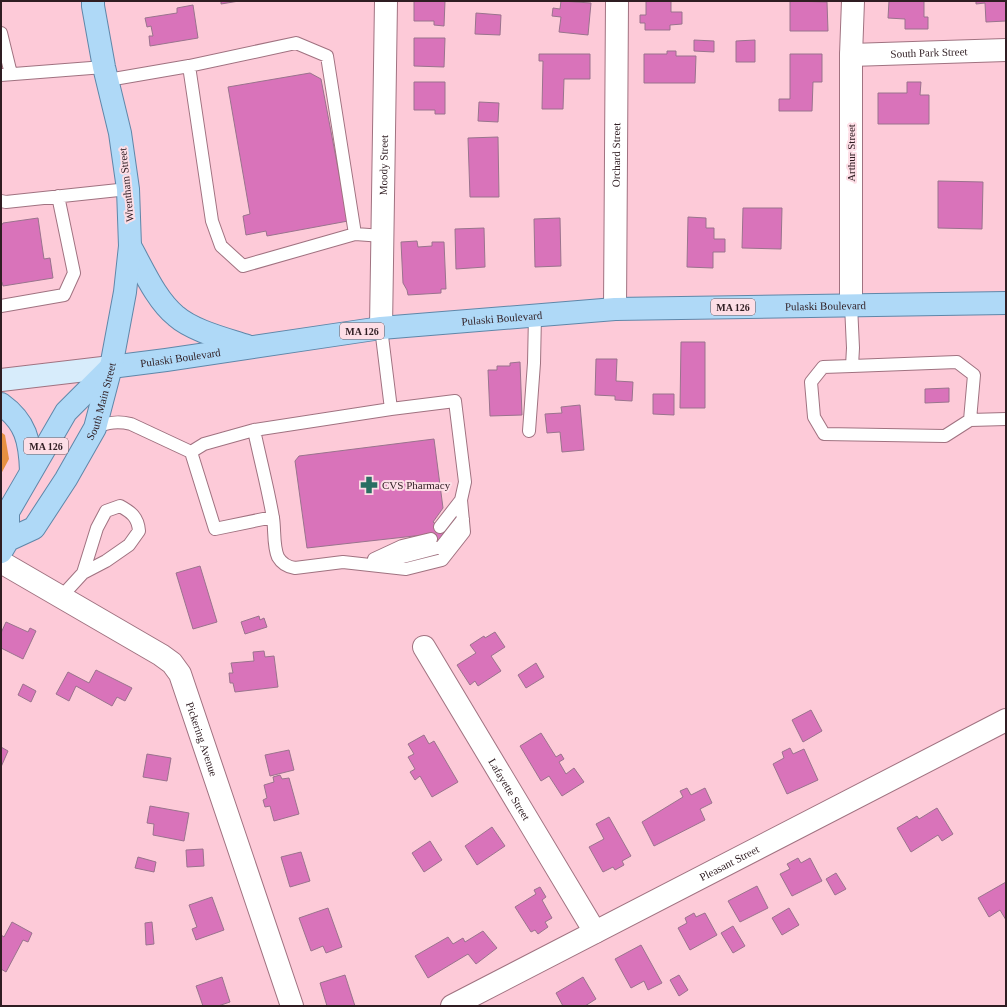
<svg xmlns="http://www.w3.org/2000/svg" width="1007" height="1007" font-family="Georgia,serif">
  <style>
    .green { fill: #e69042 }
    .building { fill: #d973ba; stroke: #9a738d }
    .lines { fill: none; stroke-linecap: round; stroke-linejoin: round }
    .service-casing { stroke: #a07280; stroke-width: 14 }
    .minor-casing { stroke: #a07280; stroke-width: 24 }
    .secondary-casing { stroke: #a07280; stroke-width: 24 }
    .primary-casing { stroke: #5f87a9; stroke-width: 24 }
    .service { stroke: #fff; stroke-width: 12 }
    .minor { stroke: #fff; stroke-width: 22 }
    .secondary { stroke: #d7ecfb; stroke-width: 22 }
    .primary { stroke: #afd9f7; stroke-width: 22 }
    .labels { text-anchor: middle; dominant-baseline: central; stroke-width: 4; stroke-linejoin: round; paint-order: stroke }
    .shield { fill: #fddee6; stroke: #6d575d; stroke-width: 1 }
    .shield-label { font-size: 10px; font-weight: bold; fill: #2f1d22 }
    .street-label { font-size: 11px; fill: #2f1d22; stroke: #fddee6 }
    .poi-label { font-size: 11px; fill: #2f1d22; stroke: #fddee6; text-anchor: start }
  </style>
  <rect width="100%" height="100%" fill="#fdcad8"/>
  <!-- green -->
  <path class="green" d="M1,432L5,435L9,459L1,474Z"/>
  <!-- building -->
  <path class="building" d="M221,1H239L221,4Z
    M414,1H445L444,26L434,25V21H414Z
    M561,1L591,3L588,35L559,32L561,17L552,16L553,8L560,9Z
    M646,1H671V12H682V24L670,25V30H645V23H640V15H646Z
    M790,1L827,2L828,31H790Z
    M889,1H924V17H928V29H905V19L888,18Z
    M976,1H1006V21L986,22L985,3L976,4Z
    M193,5L198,38L150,46L149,36H153L151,26L147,27L145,18L177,13V8Z
    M476,13L501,15L500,35L475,34Z
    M414,38H445L444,67L414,66Z
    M694,40L714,41V52L694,51Z
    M755,40V62H736V41Z
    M667,51H676V56H696L695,83H644V54H667Z
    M539,54H590V79H564L563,109H542L543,61H539Z
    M790,54H822V82H813L812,111H779V99H790Z
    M310,73L321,79L348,221L267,236L266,231L246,235L243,216L250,214L228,87Z
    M414,82H445V114H435V110H414Z
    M907,82H921L920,95H929V124H878V93H907Z
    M479,102L499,103L498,122L478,121Z
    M498,137L499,197H470L468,138Z
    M938,181L983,182L982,229L938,228Z
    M743,208H782L781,249L742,248Z
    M688,217L706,218V228H714V239H725V252H713V268L687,267Z
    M38,218L44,259L50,258L53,278L3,286L2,282H1V226L3,223Z
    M560,218L561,266L535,267L534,219Z
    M484,228L485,267L456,269L455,229Z
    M417,241L418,247L432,246V242H444L446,289H441V293L408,295L407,290L403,283L401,242Z
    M681,342H705V408H680Z
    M596,359H617L616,381L633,382L632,401L615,400V396L595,395Z
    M520,362L522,415L490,416L488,370H497V366H510V363Z
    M949,388V402L925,403V389Z
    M653,394H674V415L653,414Z
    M580,405L584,450L562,452L560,432L547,433L545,414L562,413L561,407Z
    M434,439L443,508L433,522L447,532L438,544L424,534L423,535L307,548L295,461L299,456Z
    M200,566L217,622L193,629L176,573Z
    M259,616L260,620L264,618L267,627L245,634L241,622Z
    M6,622L28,632L30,628L36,631L23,659L1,648V633Z
    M495,632L505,647L491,656L501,671L478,686L475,681L470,685L457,665L476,653L470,645L484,636L485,638Z
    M264,651L265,657L274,656L278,687L235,692L233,683H230L229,673H233L231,663L254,661L253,652Z
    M536,663L544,677L526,688L518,675Z
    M96,670L132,688L125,701L117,697L112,706L76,686L69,701L56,694L68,672L89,683Z
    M23,684L36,691L31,702L18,695Z
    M811,710L822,731L803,742L792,720Z
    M541,733L556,757L561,754L564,759L559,762L566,774L574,768L584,782L562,796L549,776L541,781L520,746Z
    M424,735L429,744L434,741L458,782L432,797L420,776L415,780L410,772L415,769L408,757L414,754L408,744Z
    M1,747L8,751L1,767Z
    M790,748L793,754L804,749L818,780L787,794L773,764L784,758L782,752Z
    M289,750L294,770L270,776L265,755Z
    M147,754L171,758L167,781L143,777Z
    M280,775L282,779L289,778L299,814L274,821L270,806L265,807L263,800L267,798L264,785L274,782L273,777Z
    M687,788L691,795L705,788L712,803L700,809L705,820L654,846L642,822L683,797L680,791Z
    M150,806L189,813L184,841L153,835L154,824L147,823Z
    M937,808L953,834L942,841L938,835L911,852L897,828L917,816L919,819Z
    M609,817L631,856L622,861L624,865L615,870L613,867L603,872L589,847L604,839L596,824Z
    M492,827L505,846L477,865L465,846Z
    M430,841L442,860L424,872L412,853Z
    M203,849L204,866L187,867L186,850Z
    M301,852L310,881L290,887L281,857Z
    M138,857L156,862L154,872L135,868Z
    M798,858L801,863L810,858L822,881L792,896L780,874L790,869L787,864Z
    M836,873L846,889L835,895L826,879Z
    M1006,882V920L1000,910L989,917L978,898Z
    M757,886L768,908L740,922L728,901Z
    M540,887L546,897L542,900L552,918L545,922L548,927L538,934L535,930L531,932L515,907L536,894L534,890Z
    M212,897L224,930L196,940L192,929L197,927L189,905Z
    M328,908L342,947L326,953L323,946L311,951L299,918Z
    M789,908L799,925L782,935L772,918Z
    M694,913L696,917L705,913L717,935L690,950L678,928L687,923L685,918Z
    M12,922L32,933L28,942L23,940L6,972L1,969V935L4,937Z
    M152,922L154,944L146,945L145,923Z
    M733,926L745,946L733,953L721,933Z
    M483,931L497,948L476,964L468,954L428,978L415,956L448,937L453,944L463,938L465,942Z
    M641,945L662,983L648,990L644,981L631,988L615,959Z
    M345,975L355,1006H327L320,983Z
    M679,975L688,990L679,996L670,980Z
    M222,977L230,1002L218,1006H203L196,986Z
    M583,977L596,999L585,1006H563L556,993Z"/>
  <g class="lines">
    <!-- service casing -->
    <g class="service-casing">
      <path id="service" d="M1,33L11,74
        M189,66L212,221L221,246L243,266L355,234L383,236
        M1,75L104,67
        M108,80L189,66L296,43L327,56L355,234
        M1,201L6,202L128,189
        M851,305L853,348L852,366L823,367L811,382L814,417L824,434L945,436L970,420L974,375L957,362L852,366
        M1,306L64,295L74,273L58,196
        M381,328L391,409L455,401L465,482L461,500L464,532L442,560L406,569L343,562L295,568C288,567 282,564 278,557C273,546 275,530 273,518C268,488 260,459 254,430L391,409
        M970,420L1006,419
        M95,428C108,422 118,421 131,424L191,452L215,529L273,517
        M529,431L534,363L535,315
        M191,452L204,444L254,430
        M440,527L461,500
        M374,559L402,546L431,539
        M380,563L441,547L463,519
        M61,597L83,573L106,561L129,545L139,531C138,517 131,512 120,506L106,511L97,528L83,573"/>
    </g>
    <!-- minor casing -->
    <g class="minor-casing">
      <g id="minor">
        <path id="s1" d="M851,55L1006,50"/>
        <path d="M851,305V55L853,1"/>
        <path id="s2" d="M615,309L617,1"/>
        <path id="s3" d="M381,328L386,1"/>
        <path id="s4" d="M1,562L161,655L172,663L180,674L292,1006"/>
        <path id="s5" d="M424,647L595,932"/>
        <path id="s6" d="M452,1006L1006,720"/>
      </g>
    </g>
    <!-- secondary casing -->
    <g class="secondary-casing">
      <path id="secondary" d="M1,380L111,367"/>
    </g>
    <!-- primary casing -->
    <g class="primary-casing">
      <g id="primary">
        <path d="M130,246C143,269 156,300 176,316C193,331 226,339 247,346"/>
        <path id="s7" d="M111,367L166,360L381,328L615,309L1006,303"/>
        <path d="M1,404C26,422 30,441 31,471"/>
        <path d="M8,540V512L66,412L111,367"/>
        <path id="s8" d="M1,552L8,540L34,528L66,479L95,428L111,367L125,292L130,246L128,189L120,133L104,67L93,6V1"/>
      </g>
    </g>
    <!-- service -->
    <use href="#service" class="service"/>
    <!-- minor -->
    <use href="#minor" class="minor"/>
    <!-- secondary -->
    <use href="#secondary" class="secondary"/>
    <!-- primary -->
    <use href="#primary" class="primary"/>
  </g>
  <!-- icons -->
  <defs>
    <g id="pharmacy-bare" transform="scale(1.38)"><path d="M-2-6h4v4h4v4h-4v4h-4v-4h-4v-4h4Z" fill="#2a6f63" stroke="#fddee6" stroke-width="2.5" paint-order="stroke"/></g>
  </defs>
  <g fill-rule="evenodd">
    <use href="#pharmacy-bare" x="369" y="485"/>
  </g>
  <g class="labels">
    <!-- shield labels -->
    <g class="shield">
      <rect x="711" y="299" width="44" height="16" rx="3"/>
      <rect x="340" y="323" width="44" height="16" rx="3"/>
      <rect x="24" y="438" width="44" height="16" rx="3"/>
    </g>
    <g class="shield-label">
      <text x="733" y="307">MA 126</text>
      <text x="362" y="331">MA 126</text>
      <text x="46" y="446">MA 126</text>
    </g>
    <!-- street labels -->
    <g class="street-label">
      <text stroke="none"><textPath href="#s1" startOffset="78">South Park Street</textPath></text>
      <text transform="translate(851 153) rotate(-90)">Arthur Street</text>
      <text stroke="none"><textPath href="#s2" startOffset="154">Orchard Street</textPath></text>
      <text stroke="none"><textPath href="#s3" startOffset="163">Moody Street</textPath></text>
      <text transform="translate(126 185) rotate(-96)">Wrentham Street</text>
      <text stroke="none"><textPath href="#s7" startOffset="718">Pulaski Boulevard</textPath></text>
      <text stroke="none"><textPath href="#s7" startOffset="394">Pulaski Boulevard</textPath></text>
      <text stroke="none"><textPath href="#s7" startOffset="70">Pulaski Boulevard</textPath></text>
      <text stroke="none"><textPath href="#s8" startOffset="187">South Main Street</textPath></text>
      <text stroke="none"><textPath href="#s4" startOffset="281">Pickering Avenue</textPath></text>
      <text stroke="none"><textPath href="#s5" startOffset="166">Lafayette Street</textPath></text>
      <text stroke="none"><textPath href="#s6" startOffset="312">Pleasant Street</textPath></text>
    </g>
    <!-- poi labels -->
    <g class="poi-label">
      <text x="382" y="485">CVS Pharmacy</text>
    </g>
  </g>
  <!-- border -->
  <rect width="1007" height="1007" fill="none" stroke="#2f1d22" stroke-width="4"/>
</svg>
